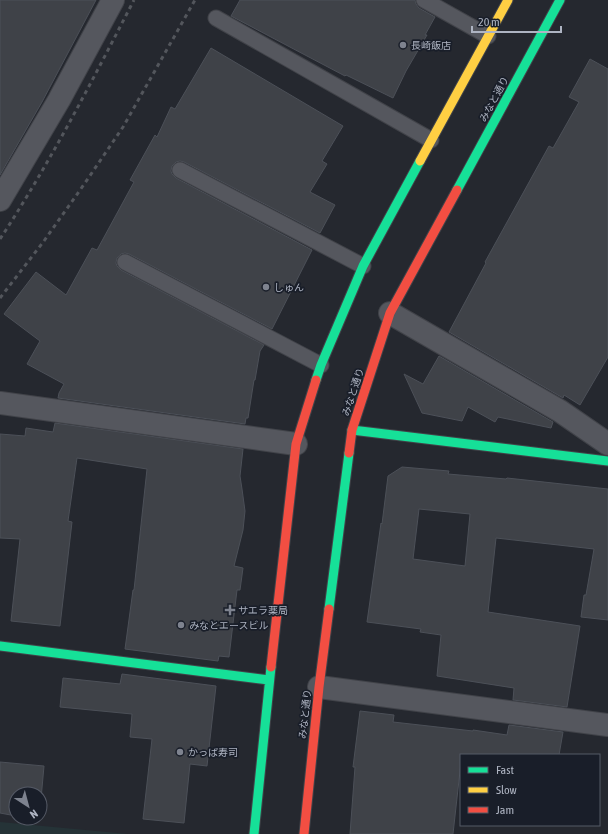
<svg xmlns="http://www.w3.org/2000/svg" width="608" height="834" font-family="'Asap Condensed','Noto Sans JP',sans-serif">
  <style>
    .green { fill: #253337 }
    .building { fill: #3f4248; stroke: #4c5058; fill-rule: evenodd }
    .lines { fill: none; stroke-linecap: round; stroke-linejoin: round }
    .lane-casing { stroke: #414349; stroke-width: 17 }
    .street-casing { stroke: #414349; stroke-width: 24 }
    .fast-casing { stroke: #414349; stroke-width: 11 }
    .slow-casing { stroke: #414349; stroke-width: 11 }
    .jam-casing { stroke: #414349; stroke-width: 11 }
    .lane { stroke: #55575e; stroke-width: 15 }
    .street { stroke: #55575e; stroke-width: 22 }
    .fast { stroke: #16e098; stroke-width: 9 }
    .slow { stroke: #ffcf43; stroke-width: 9 }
    .jam { stroke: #f24e42; stroke-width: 9 }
    .rail { stroke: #53565c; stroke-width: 3; stroke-dasharray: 4 4; stroke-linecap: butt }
    .poi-dot { fill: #7e838f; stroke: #191e29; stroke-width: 1.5 }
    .labels { text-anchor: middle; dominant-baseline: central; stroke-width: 3.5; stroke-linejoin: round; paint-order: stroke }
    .poi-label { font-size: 10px; fill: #aeb4c2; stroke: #191e29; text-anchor: start }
    .street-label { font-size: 10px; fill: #aeb4c2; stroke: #191e29 }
  </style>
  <rect width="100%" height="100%" fill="#25282f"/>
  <!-- green -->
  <path class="green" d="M0,822L128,834H0Z"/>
  <!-- building -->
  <path class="building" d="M0,0H96L42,102L0,175Z
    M240,0H415L416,4L419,8L435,17L425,35H427L406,71L393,98L346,75L345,76L231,16Z
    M211,48L343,126L322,161L327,164L310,192L335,205L320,233L184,162L180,161L176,162L172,166L171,171L172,174L176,178L312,250L272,329L129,254L125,253L121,254L117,258L116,263L117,266L121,270L264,345L260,351L255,380H254L248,418H246L245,424L58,398L59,393L64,384L27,364L40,341L4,314L36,272L66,295L92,248L97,250L134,182L130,180L155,135L157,137L171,107L175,109Z
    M590,59L608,69V357L580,405L564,395L563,398L449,332L486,263L485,262L549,146L553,148L579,102L569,97Z
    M439,356L553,422L551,428L498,417L495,422L468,407L462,421L422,413L404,374L423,384Z
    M55,423L243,449L240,476L242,489L245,511L243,530L234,566L243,568L240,590H237L229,657L219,656L218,661L125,649L133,590H134L147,469L77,458L68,521L72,522L60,626L11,621L20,539L0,538V434L25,436L26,428L53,432Z
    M402,467L449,471L448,474L506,479L507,478L608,489V620L581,617L584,595H586L594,549L496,538L488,612L580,626L567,707L513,700L514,688L437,676L441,635L420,632L421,629L367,622L381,523L382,524L388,476ZM419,509L470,514L465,566L413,559Z
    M122,674L216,686L207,766L190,764L184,823L143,819L152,739L130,737L132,714L60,707L63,678L120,684Z
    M360,711L394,715L393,722L473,731V730L507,735L509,725L563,732L559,755H461V762L453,834H350L355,767H353Z
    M0,762L44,766L40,810V794H16V816L0,813Z"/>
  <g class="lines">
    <!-- lane casing -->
    <g class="lane-casing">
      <path id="lane" d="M424,0L488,36
        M216,18L431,140
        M180,170L363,266
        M125,262L321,365"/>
    </g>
    <!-- street casing -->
    <g class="street-casing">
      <path id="street" d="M0,200L59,100L113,0
        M390,313L560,411L608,444
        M0,403L296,444
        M319,687L608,725"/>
    </g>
    <!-- fast casing -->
    <g class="fast-casing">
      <path id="fast" d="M457,190L560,0
        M316,380L321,365L363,266L420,161
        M352,430L608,461
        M329,609L349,453
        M0,646L269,680
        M254,834L271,667"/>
    </g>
    <!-- slow casing -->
    <g class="slow-casing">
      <path id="slow" d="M420,161L508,0"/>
    </g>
    <!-- jam casing -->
    <g class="jam-casing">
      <path id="jam" d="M349,453L352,430L390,313L457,190
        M271,667L296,444L316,380
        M304,834L319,687L329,609"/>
    </g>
    <!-- lane -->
    <use href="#lane" class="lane"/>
    <!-- street -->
    <use href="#street" class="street"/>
    <!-- fast -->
    <use href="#fast" class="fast"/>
    <!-- slow -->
    <use href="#slow" class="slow"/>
    <!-- jam -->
    <use href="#jam" class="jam"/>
    <!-- rail -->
    <path class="rail" d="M0,239C50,163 92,81 134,0
      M0,298L44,241L85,183L123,127L195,0"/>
  </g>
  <!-- markers -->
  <g class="poi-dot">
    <circle cx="403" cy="45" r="4"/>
    <circle cx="266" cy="287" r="4"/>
    <path d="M228 604h4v4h4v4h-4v4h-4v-4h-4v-4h4z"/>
    <circle cx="181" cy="625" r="4"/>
    <circle cx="180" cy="752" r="4"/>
  </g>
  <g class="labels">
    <!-- poi labels -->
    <g class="poi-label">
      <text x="411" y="45">長崎飯店</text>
      <text x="274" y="287">しゅん</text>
      <text x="238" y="610">サエラ薬局</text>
      <text x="189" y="625">みなとエースビル</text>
      <text x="188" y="752">かっぱ寿司</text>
    </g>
    <!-- street labels -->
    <g class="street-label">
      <text transform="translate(494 99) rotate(-62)">みなと通り</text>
      <text transform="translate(353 392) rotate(-72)">みなと通り</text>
      <text transform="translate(305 714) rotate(-84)">みなと通り</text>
    </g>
  </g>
  <!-- legend -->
  <rect x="460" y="754" width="140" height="72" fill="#191e29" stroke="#555a66"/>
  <rect x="468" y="767" width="20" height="6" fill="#16e098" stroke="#555a66"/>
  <text x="496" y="774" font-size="12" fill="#aeb4c2">Fast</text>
  <rect x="468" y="787" width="20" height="6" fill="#ffcf43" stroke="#555a66"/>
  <text x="496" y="794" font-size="12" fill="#aeb4c2">Slow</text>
  <rect x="468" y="807" width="20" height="6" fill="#f24e42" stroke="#555a66"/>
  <text x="496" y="814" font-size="12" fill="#aeb4c2">Jam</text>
  <!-- north arrow -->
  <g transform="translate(28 806) rotate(144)"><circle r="19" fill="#191e29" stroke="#555a66"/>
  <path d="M0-3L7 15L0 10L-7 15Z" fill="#7e838f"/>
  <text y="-6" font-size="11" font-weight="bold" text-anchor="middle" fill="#aeb4c2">N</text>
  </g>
  <!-- scale -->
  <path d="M472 26v6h89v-6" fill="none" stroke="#aeb4c2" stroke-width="2"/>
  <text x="478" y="26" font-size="12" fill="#aeb4c2" stroke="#191e29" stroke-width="3" paint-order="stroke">20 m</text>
</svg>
